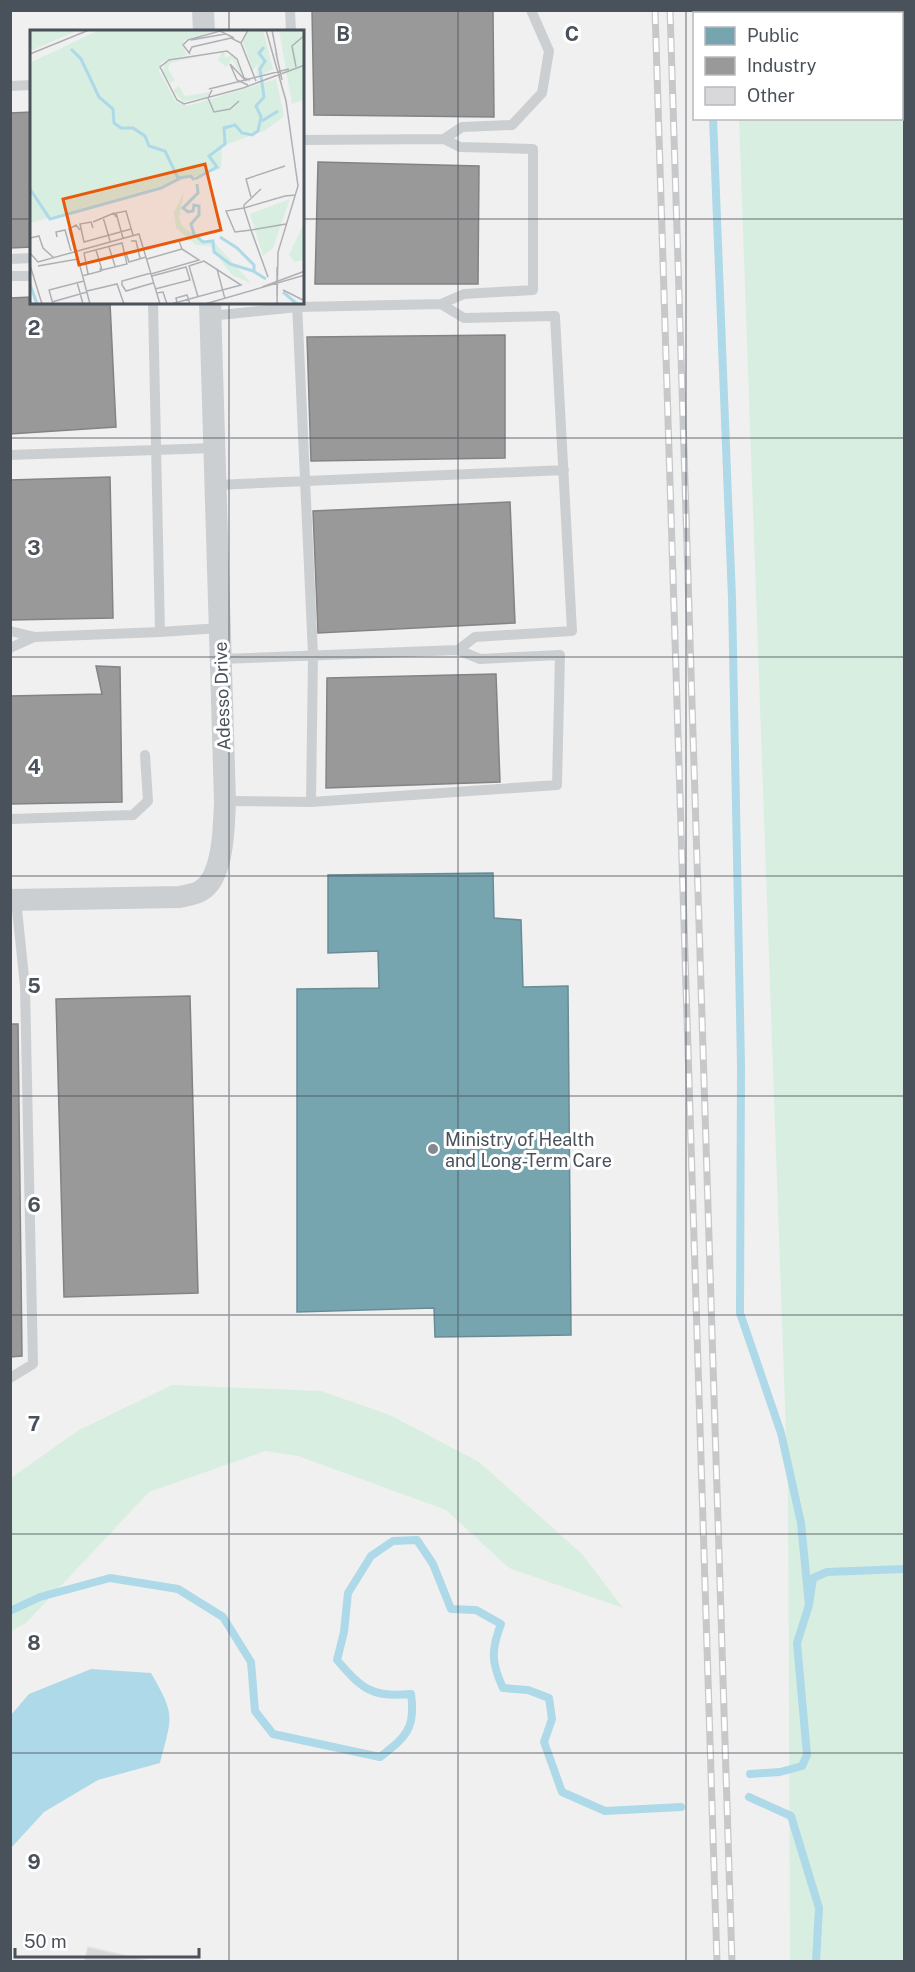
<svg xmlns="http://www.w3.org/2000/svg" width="915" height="1972" font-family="'Public Sans',sans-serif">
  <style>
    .green { fill: #d7eee1 }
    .water { fill: #aed9e8 }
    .public { fill: #76a5af; stroke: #688c96; stroke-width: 1.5 }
    .industry { fill: #999; stroke: #818386; stroke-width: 1.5 }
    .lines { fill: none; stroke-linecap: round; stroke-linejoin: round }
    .stream { stroke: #aed9e8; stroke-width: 8 }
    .building { fill: #d8d8da; stroke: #e2e2e3; stroke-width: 1.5 }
    .service { stroke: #cccfd1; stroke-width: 10 }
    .minor { stroke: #cccfd1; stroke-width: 22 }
    .rail-casing { stroke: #c6c8ca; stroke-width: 7 }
    .rail { stroke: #fff; stroke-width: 4.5; stroke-dasharray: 14; stroke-linecap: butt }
    .grid { fill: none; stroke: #49515b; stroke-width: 1.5; stroke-opacity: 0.55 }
    .poi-dot { fill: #84898f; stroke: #fff; stroke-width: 2 }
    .labels { text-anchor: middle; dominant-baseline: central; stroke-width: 6; stroke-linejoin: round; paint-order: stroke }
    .street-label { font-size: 18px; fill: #49515b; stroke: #fff }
    .poi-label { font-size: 18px; fill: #49515b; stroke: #fff; text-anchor: start }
    .inset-river { fill: none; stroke: #aed9e8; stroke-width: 3 }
    .inset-road { fill: none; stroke: #aeb0b4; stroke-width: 1.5 }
    .view { fill: #e8590c; fill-opacity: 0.15; stroke: #e8590c; stroke-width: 3 }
    .inset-edge { fill: none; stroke: #49515b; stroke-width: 3 }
    .grid-label { font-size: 20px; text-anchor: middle; font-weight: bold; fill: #49515b; stroke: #fff; stroke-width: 6; stroke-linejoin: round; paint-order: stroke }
  </style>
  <rect width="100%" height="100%" fill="#f1f0f0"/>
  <!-- green -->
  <path class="green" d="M735,11H904V1961H790L788,1490L739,119L902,118V14H735Z
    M172,1385L321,1391L390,1415L479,1462L582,1554L623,1608L509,1568L446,1510L298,1456L265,1451L149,1492L26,1623L11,1631V1478L79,1430Z"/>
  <!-- water -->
  <path class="water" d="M91,1669L151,1673C176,1716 172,1716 160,1763L98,1780L44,1812L11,1848V1715L29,1694Z"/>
  <!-- public -->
  <path class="public" d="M493,873L494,918L521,920L523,987L568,986L571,1335L435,1337L434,1308L297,1312V989L379,988L378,951L328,953V875Z"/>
  <!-- industry -->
  <path class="industry" d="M312,10H493L494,117L314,115Z
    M32,112V247L10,248V113Z
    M318,162L479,166L478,284H315Z
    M32,297V303H110L116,427L10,434V298Z
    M505,335V458L311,461L307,337Z
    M110,477L113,618L10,620V480Z
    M510,502L515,623L318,633L313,511Z
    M96,666L120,667L122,802L10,804V696L102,694Z
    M496,674L500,782L326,788L327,678Z
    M190,996L198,1293L64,1297L56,999Z
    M10,1024H18L22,1356L10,1357Z"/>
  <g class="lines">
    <!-- stream -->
    <path class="stream" d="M710,10V14
      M713,118L732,598L741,1066L740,1313L781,1433L801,1523L809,1605
      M10,1611L40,1597L110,1578L178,1589L223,1617L251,1662L255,1711L273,1734L380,1757C406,1737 416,1728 411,1694C372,1698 362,1689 337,1660L344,1632L348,1593L371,1556L393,1541L417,1540L433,1564L451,1609L476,1610L501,1624C491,1650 491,1662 503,1688L528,1690L549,1698L552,1719L544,1742L562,1792L605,1811L681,1807
      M750,1774L780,1772L802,1766L807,1755L797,1643L809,1605L813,1578L827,1572L904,1569
      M749,1797L791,1816L819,1908L816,1962"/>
  </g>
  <!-- building -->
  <path class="building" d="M88,1947L153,1962H84Z"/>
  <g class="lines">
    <!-- service -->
    <path class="service" d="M290,10L291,32
      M10,86L32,85
      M444,139L462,127L512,125L542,93L549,51L531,10
      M303,140L444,139L460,147L533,149V290L464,294L441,304
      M10,259L32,258
      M10,276H32
      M297,303L313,655L311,802
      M210,316L298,307L441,304L464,318L555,316L572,631L475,637L458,650
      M10,455L214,448
      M216,485L564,470
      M10,631L35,637L160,632L153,303
      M160,632L220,628
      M10,648L34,637
      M220,659L458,650L480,659L560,655L557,785L311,802L225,801
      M10,819L133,815L148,801L145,755
      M10,1378L33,1364L25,986L16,900"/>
    <!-- minor -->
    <path class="minor" d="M203,10L204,32
      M10,900L180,897C187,895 197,894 202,890C224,876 224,824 225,801L210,303"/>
    <!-- rail casing -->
    <g class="rail-casing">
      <path id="rail" d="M655,10L717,1962
        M670,10L732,1962"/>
    </g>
    <!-- rail -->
    <use href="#rail" class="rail"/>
  </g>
  <!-- grid -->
  <path class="grid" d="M229,10V32M458,10V1962M686,10V1962M10,219H32M303,219H904M229,303V1962M10,438H904M10,657H904M10,876H904M10,1096H904M10,1315H904M10,1534H904M10,1753H904"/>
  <!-- markers -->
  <circle class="poi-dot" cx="433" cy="1149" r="6"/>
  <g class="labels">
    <!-- street labels -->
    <g class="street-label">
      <text transform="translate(222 696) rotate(-92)">Adesso Drive</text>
    </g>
    <!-- poi labels -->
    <g class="poi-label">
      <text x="445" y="1139">Ministry of Health<tspan x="445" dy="21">and Long-Term Care</tspan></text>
    </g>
  </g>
  <!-- overview -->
  <g transform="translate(30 30)">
    <rect width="274" height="274" fill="#f1f0f0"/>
    <path d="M0,0H49L0,21ZM69,0H187L155,10L152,16L157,25L131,32L129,41L146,72L158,76L246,49L254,86L236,100L192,116L191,139L0,193V33ZM233,0L243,39L227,47V34L223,41L212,9L217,2ZM249,0H274V70L262,74ZM192,22L140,33L138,39L145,50L140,53L132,41L136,32L194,22L196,28L201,25L204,27L214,49L202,29L196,37L188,30ZM149,56L155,66L181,62L176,67L153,72L143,60ZM154,162L149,188L154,198L174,211L184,212L221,253L202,245L180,216L166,215L146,198L144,182ZM260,169L243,218L233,226L220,184ZM273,195L274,230L264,232L259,225Z" fill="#d7eee1"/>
    <path class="inset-river" d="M41,19L51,29L69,67L83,79L84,93L91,98H103L115,106L119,116L135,121L148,148L161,146L164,150M232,91L248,81M165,149L187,137L179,126L195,114L194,98L205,95L212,103L222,105L228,101L231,87L226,76L234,67L230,39L235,31L229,23L234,17M167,154L168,163L153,178L158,182L163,181L164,175L169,176V185L161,194L164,204L173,212L183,211L184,222L200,234L223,241L236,249M0,159L20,189L131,158L149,149M190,207L207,218L224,235V241M0,254L7,274M253,262L267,274"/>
    <path class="inset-road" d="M218,0L211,13L226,51M236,0L256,71L268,156L248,222L247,274M242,0L247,26M161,10L195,4M159,23L162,17L201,8L211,13M246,23L252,50M0,24L59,0M160,24L153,15L158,10L190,1L204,8M266,37L262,16L275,5M220,50L214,48L207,29L197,21L139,30L130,37L147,70L154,74L213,58L275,35M216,51L200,34L207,50L218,55M179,59L259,39M182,60L178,68L184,82L200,79L209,71M231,159L214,175V178L221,200L205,202L196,181L214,178L255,166L266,165M221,167L216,149L255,136M73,187L80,211M63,192L84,183L86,187M63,198L61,192L50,194L54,212L101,199M27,207L26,202L35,200L41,221M0,208L9,206L13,218L24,228M93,208L86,183L96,181L103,205M101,211H106L110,228M79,217L85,236M114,218L149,211L152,219L117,229M45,221L39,199L46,195L50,200M46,221L60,274M0,223L8,232L109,204L130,274M96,223L99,232L116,227M0,235L12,274M8,236L48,229M187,239L195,269M121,243L92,251V255L96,261L123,253M58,244L54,223L92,213L97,234L72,240L66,220M121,244L169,230L152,219M52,246L71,241L70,238M122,246L156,237L160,250L125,259M238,247L221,200L256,194M47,252L53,274M232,257L275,241M253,260L275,271M57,261L87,254L94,274M127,263L133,262L137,274M247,266V237M22,272L57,262M147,273L146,268L157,265L160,274M23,274L19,260L54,251M141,274L211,255L174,231L159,236L168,267M175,274L275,245"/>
    <path class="view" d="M175,134L191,200L49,235L33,169Z"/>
    <rect width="274" height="274" class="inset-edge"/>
  </g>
  <g class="grid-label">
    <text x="343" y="41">B</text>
    <text x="572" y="41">C</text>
    <text x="34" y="335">2</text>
    <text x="34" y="555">3</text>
    <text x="34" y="774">4</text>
    <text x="34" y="993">5</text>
    <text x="34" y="1212">6</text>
    <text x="34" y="1431">7</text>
    <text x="34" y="1650">8</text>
    <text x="34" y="1869">9</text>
  </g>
  <!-- border -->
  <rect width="915" height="1972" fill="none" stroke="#49515b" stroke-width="24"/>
  <!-- legend -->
  <rect x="693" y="12" width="210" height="108" fill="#ffffff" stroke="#b6b9bd" stroke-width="1.5"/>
  <rect x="705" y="27" width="30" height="18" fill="#76a5af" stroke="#b6b9bd" stroke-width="1.5"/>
  <text x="747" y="42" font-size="18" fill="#49515b">Public</text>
  <rect x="705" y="57" width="30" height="18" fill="#999999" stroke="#b6b9bd" stroke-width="1.5"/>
  <text x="747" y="72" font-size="18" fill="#49515b">Industry</text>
  <rect x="705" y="87" width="30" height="18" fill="#d8d8da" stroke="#b6b9bd" stroke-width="1.5"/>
  <text x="747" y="102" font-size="18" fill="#49515b">Other</text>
  <!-- scale -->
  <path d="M15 1948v9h184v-9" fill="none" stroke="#49515b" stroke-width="3"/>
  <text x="24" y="1948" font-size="18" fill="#49515b" stroke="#ffffff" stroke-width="4.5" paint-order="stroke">50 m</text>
</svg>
